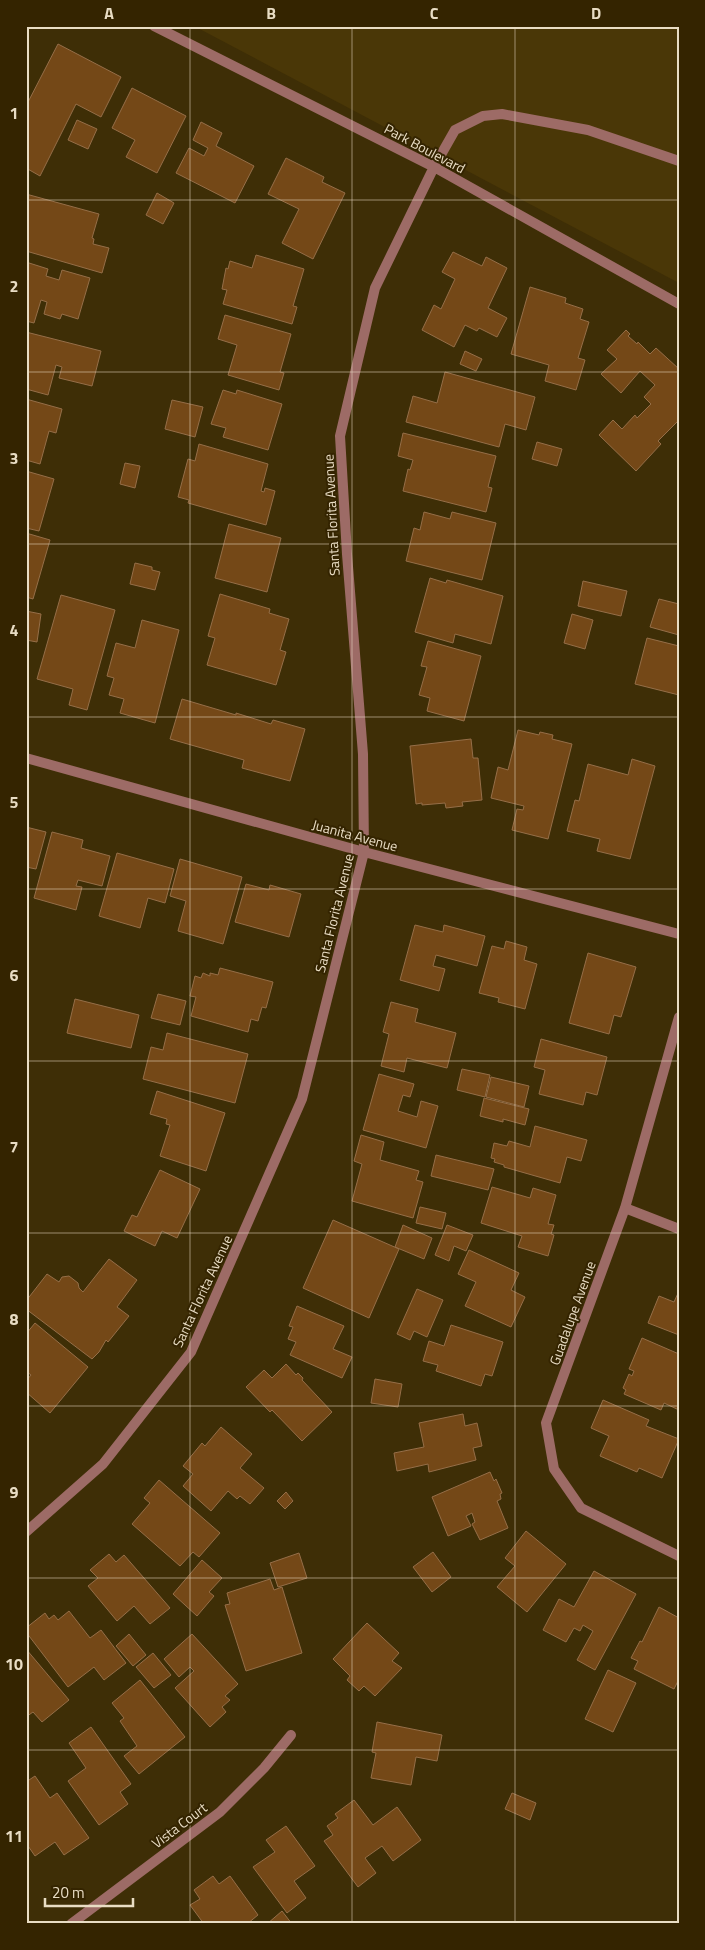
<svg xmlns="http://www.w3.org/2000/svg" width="705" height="1950" font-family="'Titillium Web',sans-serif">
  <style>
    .built { fill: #4a3707 }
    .building { fill: #744817; stroke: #956e48 }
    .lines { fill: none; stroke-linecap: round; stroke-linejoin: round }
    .service { stroke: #9d6b66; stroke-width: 10 }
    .minor { stroke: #9d6b66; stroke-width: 10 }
    .grid { fill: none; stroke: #e9ddc4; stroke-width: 1; stroke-opacity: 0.55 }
    .labels { text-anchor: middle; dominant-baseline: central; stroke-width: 4; stroke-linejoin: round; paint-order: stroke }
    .street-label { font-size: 14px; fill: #e9ddc4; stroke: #342400 }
    .neatline { fill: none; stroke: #e9ddc4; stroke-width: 2 }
    .grid-label { font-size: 16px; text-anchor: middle; font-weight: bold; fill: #e9ddc4 }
  </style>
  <rect width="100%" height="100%" fill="#3e2e06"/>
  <!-- built -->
  <path class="built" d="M194,26H679V283Z"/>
  <!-- building -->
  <path class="building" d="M58,44L121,77L101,117L76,104L40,176L26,168V106Z
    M132,88L186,116L157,173L126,157L135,140L112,128Z
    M77,120L97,129L88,149L68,140Z
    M201,122L222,133L216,146L254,166L235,203L176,173L189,148L204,156L208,148L193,140Z
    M286,158L324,177L322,182L345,193L313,259L282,243L299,209L268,194Z
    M157,193L174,203L163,224L146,215Z
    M26,194L99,214L92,238L94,239L93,244L109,248L102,273L26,251Z
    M453,252L482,266L486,257L507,268L488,308L507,318L497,337L479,328L477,331L465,325L454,347L422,330L434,305L441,309L455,279L442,272Z
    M256,255L304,269L293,306L297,307L292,324L223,304L227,290L222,289L226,268L228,269L230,261L252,268Z
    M26,262L48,269L46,276L59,280L62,270L90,278L78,319L62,314L60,319L44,314L47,302L41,300L34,323L26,321Z
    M530,287L566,298L565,303L583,309L580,319L589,322L578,358L585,360L576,390L545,381L549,365L511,354Z
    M225,315L291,334L280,372L284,373L279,390L228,375L237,345L218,339Z
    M626,330L630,334L628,336L637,344L638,342L650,354L656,348L679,369V420L658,441L661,444L636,471L599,435L613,420L622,429L635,415L637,418L651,404L644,397L655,385L640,371L621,393L601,374L617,359L607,350Z
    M26,332L101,351L92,386L59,378L62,367L56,365L48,395L26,389Z
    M465,351L482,359L476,371L460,364Z
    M445,372L535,397L526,430L505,424L499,447L406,422L413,396L437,403Z
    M223,390L236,394L237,390L282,404L268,450L223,437L226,428L211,424Z
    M26,399L62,409L56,433L49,431L40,464L26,460Z
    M172,400L203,407L195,437L165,429Z
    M403,433L496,456L488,487L492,488L486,512L403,491L408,469L410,470L413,460L398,456Z
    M537,442L562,449L557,466L532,459Z
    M199,444L268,464L261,491L264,492L265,488L275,491L266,525L188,503L189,500L178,497L188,459L195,461Z
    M125,463L140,466L135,488L120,484Z
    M26,471L54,479L39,531L26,528Z
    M424,512L450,519L452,512L496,523L482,580L406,561L414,528L420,530Z
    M229,524L281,538L267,592L215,578Z
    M26,533L50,540L33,599L26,597Z
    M135,563L152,567V570L160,572L155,590L130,584Z
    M430,578L446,583L447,580L503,596L491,644L455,634L453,643L415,632Z
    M583,581L627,591L621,616L578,606Z
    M220,594L270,609L269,613L289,619L280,650L286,652L276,685L207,665L215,638L208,636Z
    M61,595L115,610L87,710L69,705L73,689L37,679Z
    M659,599L679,604V635L650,627Z
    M26,611L41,614L37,642L26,640Z
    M572,614L593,620L585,649L564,643Z
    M142,620L179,630L155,723L120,713L124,699L109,695L114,678L107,676L116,643L135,648Z
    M647,638L679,646V695L635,684Z
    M428,641L481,656L464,721L427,711L430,698L419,695L427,667L421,666Z
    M182,699L236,715V713L271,724L273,720L305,729L290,781L242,768L244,760L170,739Z
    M518,730L539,735L540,732L553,735L552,739L572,744L548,839L512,830L517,809L523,810L524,806L491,798L498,767L508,770Z
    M471,739L473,758H478L482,800L462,802L463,806L446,808L445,803L422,805V803L416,804L410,746Z
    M632,759L655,766L630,859L597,851L600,839L567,831L575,800L579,801L588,764L628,775Z
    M26,827L46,832L36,869L26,867Z
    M52,832L83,840L81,848L110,856L102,886L78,880L76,886L82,887L76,910L34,898Z
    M117,853L174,869L165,903L148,898L140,928L99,916Z
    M180,859L242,877L223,944L178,931L186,901L170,896Z
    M246,884L269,890L270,885L301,894L289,937L235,922Z
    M415,925L443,932L444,925L485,936L477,966L436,955L433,966L445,969L439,991L400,980Z
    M506,941L527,947L524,960L537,964L525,1009L498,1002L499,998L479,993L492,946L504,949Z
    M588,953L636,967L621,1017L614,1015L609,1034L569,1023Z
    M220,968L273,982L266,1008L262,1007L258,1021L251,1019L248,1032L191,1016L196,997L190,996L195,976L201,978L203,973L210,976V973L218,975Z
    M158,994L186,1001L180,1025L151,1018Z
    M75,999L139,1015L131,1048L67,1033Z
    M391,1002L418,1009L415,1022L456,1033L447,1068L407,1058L404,1072L381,1066L389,1034L383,1032Z
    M167,1033L248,1054L235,1103L143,1079L151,1047L163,1050Z
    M541,1039L607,1057L597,1095L586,1092L583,1105L539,1094L545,1070L534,1067Z
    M462,1069L490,1075L485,1097L457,1090Z
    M379,1074L414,1084L410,1097L403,1095L398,1111L417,1117L421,1101L438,1106L426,1148L363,1130Z
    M491,1077L529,1086L524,1107L486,1097Z
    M157,1091L225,1113L206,1171L160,1156L170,1125L166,1124L167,1119L150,1114Z
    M484,1098L529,1109L525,1125L503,1119V1122L480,1116Z
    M535,1126L587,1140L581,1161L567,1157L560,1183L504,1167V1165L494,1162L495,1159L491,1158L494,1143L507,1146L509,1141L530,1147Z
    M361,1135L384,1142L380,1160L419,1171L416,1180L423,1182L413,1218L352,1201L362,1164L354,1161Z
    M436,1155L494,1169L488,1190L431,1176Z
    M160,1170L200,1189L177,1238L162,1231L155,1246L124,1231L132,1215L137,1217Z
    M492,1187L530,1198L533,1188L556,1195L548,1224L554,1225L551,1234L554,1235L548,1256L518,1247L522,1236L481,1223Z
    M420,1207L446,1213L442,1229L416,1223Z
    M333,1220L399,1249L369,1318L303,1288Z
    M403,1225L432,1238L424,1259L395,1247Z
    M447,1225L473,1235L466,1251L454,1246L449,1261L435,1255Z
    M469,1250L519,1273L511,1290L525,1297L511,1327L465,1306L476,1282L458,1274Z
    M109,1259L137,1280L117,1307L129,1316L108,1342L106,1340L99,1352L92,1359L26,1309V1301L47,1274L59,1282L62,1277L69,1276L78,1283L79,1288L83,1292Z
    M417,1289L443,1300L427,1337L414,1331L410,1340L397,1334Z
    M679,1291V1335L648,1323L659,1296L674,1302Z
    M297,1306L344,1326L333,1349L352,1357L342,1378L290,1355L296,1342L288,1339L293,1327L289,1326Z
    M35,1323L88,1367L50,1413L26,1392V1381L31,1375L26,1371V1334Z
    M451,1325L503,1342L492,1376L485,1374L481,1386L436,1371L438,1365L423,1361L429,1341L444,1346Z
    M642,1338L679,1354V1410L664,1403L661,1410L624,1394L626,1390L623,1388L629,1374L632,1376L634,1371L629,1369Z
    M286,1364L296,1375L298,1373L303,1378L302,1380L332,1412L302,1441L272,1410L270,1412L246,1387L264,1370L272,1378Z
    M375,1379L402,1384L398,1407L371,1403Z
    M603,1400L649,1420L646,1426L679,1439L662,1478L639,1468L637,1472L600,1456L609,1436L591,1428Z
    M463,1414L465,1426L477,1423L482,1446L473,1448L476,1460L429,1472L428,1464L397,1471L394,1453L424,1447L419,1423Z
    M221,1427L252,1454L240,1468L264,1488L250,1504L240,1496L237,1499L228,1491L211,1511L183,1486L193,1474L183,1466L202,1443L205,1446Z
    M490,1472L494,1481L496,1479L502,1493L500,1494L501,1499L497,1501L508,1528L480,1540L472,1524L475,1522L472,1513L466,1516L471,1526L448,1536L432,1497Z
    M159,1480L220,1533L199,1557L193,1552L180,1566L132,1524L150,1503L144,1498Z
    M286,1492L293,1501L285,1509L277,1501Z
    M526,1531L566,1564L527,1612L497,1587L515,1566L505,1558Z
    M433,1552L451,1577L432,1592L413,1567Z
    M299,1553L307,1578L278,1587L270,1563Z
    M109,1554L116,1562L124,1555L170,1608L150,1624L134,1606L117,1621L88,1586L98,1578L90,1570Z
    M202,1560L222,1578L209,1592L214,1596L197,1616L173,1594Z
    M594,1571L636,1594L595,1670L577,1660L593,1631L583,1625L580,1631L574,1628L566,1642L543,1630L559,1599L574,1607Z
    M270,1579L274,1590L282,1587L302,1653L246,1671L225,1605L230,1604L227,1593Z
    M659,1607L679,1618V1679L674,1689L634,1669L638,1661L631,1658L640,1641L642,1642Z
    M69,1611L90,1638L101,1630L126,1663L104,1680L94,1667L68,1687L26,1632V1628L45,1613L49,1619L54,1615L58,1620Z
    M367,1623L399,1653L392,1661L402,1668L375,1696L364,1686L359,1691L347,1680L350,1676L333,1659Z
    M129,1634L146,1655L133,1666L116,1646Z
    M192,1634L238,1684L225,1696L230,1700L222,1707L226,1712L210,1727L175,1688L194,1671L190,1667L179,1677L164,1659Z
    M26,1649L69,1700L42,1722L33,1712L26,1717Z
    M153,1653L171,1675L154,1688L136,1667Z
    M608,1670L636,1683L613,1732L585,1719Z
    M140,1680L185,1737L139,1774L124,1756L137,1746L120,1721L124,1718L112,1703Z
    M377,1722L442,1735L437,1761L416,1757L411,1785L371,1778L376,1753L372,1752Z
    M91,1727L131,1784L120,1792L128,1804L99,1825L68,1781L86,1768L69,1743Z
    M35,1776L50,1798L57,1793L89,1838L64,1855L55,1842L35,1856L26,1843V1782Z
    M512,1793L536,1803L530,1820L505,1809Z
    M354,1800L373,1825L397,1807L421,1840L393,1861L382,1846L365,1858L376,1873L358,1887L324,1841L333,1835L327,1826L338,1818L335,1814Z
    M286,1826L315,1866L294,1881L306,1898L287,1913L253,1867L275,1852L266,1840Z
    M213,1876L219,1884L230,1876L258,1915L247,1924H204L190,1905L200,1899L194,1890Z
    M282,1911L292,1924H267Z"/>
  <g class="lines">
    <!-- service -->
    <path class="service" d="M434,167L455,130L483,116L502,114L588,130L679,161"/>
    <!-- minor -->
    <path class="minor" d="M154,26L434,167L679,304
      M26,758L364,852L679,934
      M679,1017L625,1208L546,1423L554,1469L581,1508L679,1556
      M625,1208L679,1229
      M26,1532L103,1464L191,1352L302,1099L364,852L363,754L347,554L340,436L375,288L434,167
      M71,1924L220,1812L264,1768L291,1735"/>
  </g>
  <!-- grid -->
  <path class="grid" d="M190,26V1924M352,26V1924M515,26V1924M26,200H679M26,372H679M26,544H679M26,717H679M26,889H679M26,1061H679M26,1233H679M26,1406H679M26,1578H679M26,1750H679"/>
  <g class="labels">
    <!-- street labels -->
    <g class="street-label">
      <text transform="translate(425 148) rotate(28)">Park Boulevard</text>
      <text transform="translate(331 515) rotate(-93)">Santa Florita Avenue</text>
      <text transform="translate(355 835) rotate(15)">Juanita Avenue</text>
      <text transform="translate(334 913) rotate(-76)">Santa Florita Avenue</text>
      <text transform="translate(202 1291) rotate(-65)">Santa Florita Avenue</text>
      <text transform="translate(572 1313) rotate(-70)">Guadalupe Avenue</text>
      <text transform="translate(179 1825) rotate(-37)">Vista Court</text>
    </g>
  </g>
  <!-- border -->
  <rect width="705" height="1950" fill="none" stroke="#342400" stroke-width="55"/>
  <!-- scale -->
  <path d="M45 1898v8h88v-8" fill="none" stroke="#e9ddc4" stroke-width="2.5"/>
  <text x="52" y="1898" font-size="15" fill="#e9ddc4" stroke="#342400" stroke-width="4" paint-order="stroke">20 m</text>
  <rect x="28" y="28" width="650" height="1894" class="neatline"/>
  <g class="grid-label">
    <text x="109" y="19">A</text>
    <text x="271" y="19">B</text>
    <text x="434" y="19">C</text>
    <text x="596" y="19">D</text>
    <text x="14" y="119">1</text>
    <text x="14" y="292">2</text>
    <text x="14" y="464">3</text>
    <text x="14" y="636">4</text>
    <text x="14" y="808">5</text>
    <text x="14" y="981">6</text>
    <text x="14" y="1153">7</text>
    <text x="14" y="1325">8</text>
    <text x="14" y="1498">9</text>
    <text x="14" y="1670">10</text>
    <text x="14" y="1842">11</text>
  </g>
</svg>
